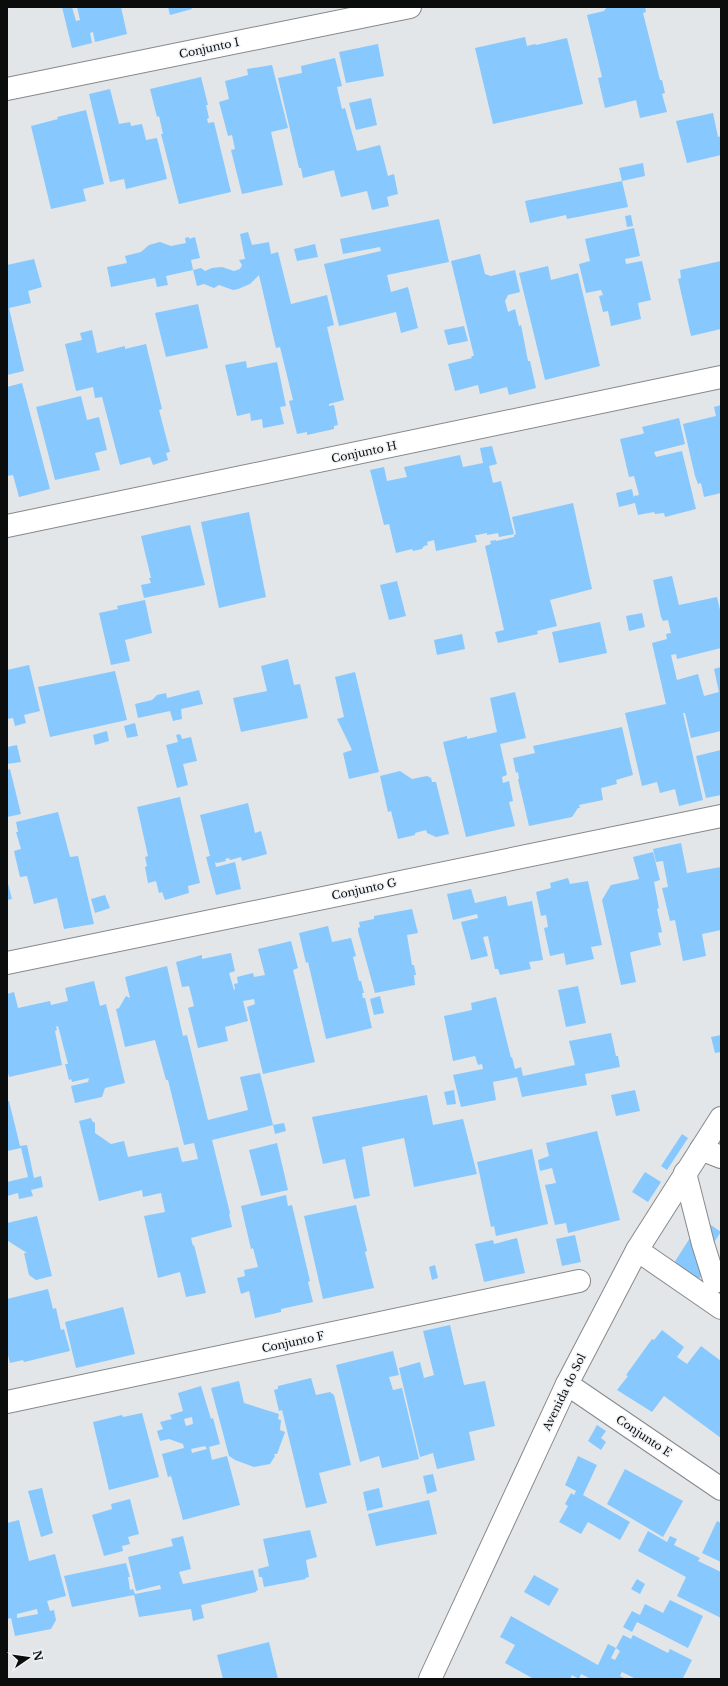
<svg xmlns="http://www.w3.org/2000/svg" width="728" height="1686" font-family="'Libre Baskerville',serif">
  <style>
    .building { fill: #87c8fe; fill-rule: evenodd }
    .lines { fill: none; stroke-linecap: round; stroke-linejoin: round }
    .street-casing { stroke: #86898c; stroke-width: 24 }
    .secondary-casing { stroke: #86898c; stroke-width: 24 }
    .street { stroke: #fff; stroke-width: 22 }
    .secondary { stroke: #fff; stroke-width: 22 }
    .labels { text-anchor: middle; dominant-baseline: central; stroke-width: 3; stroke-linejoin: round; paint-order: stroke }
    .street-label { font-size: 11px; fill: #0b0d0d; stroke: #f0f3f6 }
  </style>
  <rect width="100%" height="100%" fill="#e2e6e8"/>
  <!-- building -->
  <path class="building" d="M62,7H72L76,21L80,20L77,7H121L127,34L95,42L93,32L90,33L92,43L72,48Z
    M168,7H191L192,9L170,15Z
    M607,7H645L646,12L643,13L660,80H662L665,93L662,94L667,112L640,118L636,100L605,108L598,78L602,77L587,15L604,11Z
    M525,37L527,46L535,44L536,45L567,38L583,104L493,124L475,48Z
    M378,44L384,76L346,83L339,52Z
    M335,58L342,86L337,87L342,109L345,108L357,151L380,145L388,176L394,174L398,194L387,197L389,206L372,210L367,191L341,197L334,170L303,178L301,168H299L278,78L302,73L301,66Z
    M272,65L288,128L271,132L283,185L242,194L231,150L235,149L232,135L228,136L219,102L229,99L225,81L248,75L247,69Z
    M201,77L208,105H206L209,118L207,119L208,123L214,122L231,192L179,204L161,134H163L159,116L157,117L150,89Z
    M110,89L119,124L130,122L131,126L142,124L146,140L157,138L167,179L126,189L124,179L110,182L89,94Z
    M371,98L377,125L356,130L349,103Z
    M86,110L104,184L83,189L86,201L51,209L31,126L58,119L57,117Z
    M713,113L718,137L721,136V155L687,163L676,121Z
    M643,163L645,176L622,181L619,168Z
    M622,181L628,207L567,219L566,215L530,223L525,201Z
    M631,215L633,226L627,227L625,216Z
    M439,219L449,262L387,275L391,292L408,287L418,328L401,333L396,312L339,326L324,264L381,251L380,247L343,254L340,239Z
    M634,228L640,256L625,259L626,264L642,261L651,300L638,303L641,319L611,326L608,311L603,312L599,296L603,295L601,290L586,293L579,264L590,261L585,239Z
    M248,232L252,245L269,242L271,254L278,252L291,304L327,295L334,325L327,327L344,400L329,404V406L334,405L338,425L334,426V429L307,435V432L297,434L289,401L293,400L280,347L276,348L259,275L250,284L238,289L233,290L219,285L214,288L204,284L197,286L193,270L201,268L205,271L212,268L222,267L234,271L240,269L242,265L239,260L245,259L240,234Z
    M189,237V239L195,237L200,258L191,260L193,270L166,276L168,285L157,287L155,278L111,287L107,267L127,263L125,256L141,252L149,245L160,242L171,246L186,243L185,238Z
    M315,244L318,257L297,261L294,249Z
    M480,254L485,274L491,276L515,270L520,292L508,295L505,301L508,312L515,309L519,326L521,325L528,361H530L536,388L509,395L507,387L480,394L478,385L455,391L448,364L472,358L471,356H474L451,261Z
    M34,259L42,287L28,291L31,303L9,308L24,371L7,375V265Z
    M721,261V329L691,336L678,279L681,278L680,270Z
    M548,266L551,280L578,273L600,366L545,380L519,273Z
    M198,304L208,348L166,357L155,313Z
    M464,326L468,341L448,345L444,330Z
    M92,330L97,353L125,346V349L146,344L162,409L159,410L170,452L166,453L168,460L153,465L150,457L120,465L102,397L95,398L93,387L76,391L65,344L82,340L80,333Z
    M246,361L247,368L277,362L286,406L280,407L284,424L263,428L262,419L251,421L250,413L237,416L225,365Z
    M22,383L50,489L19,497L13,475L7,476V387Z
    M81,396L87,420L99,417L107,450L95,453L100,470L55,480L36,407Z
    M721,405V493L704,497L701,483L698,484L695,476L683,424L716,416L714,407Z
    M679,418L685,444L654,452L656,457L682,451L696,509L665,517L664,513L655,514L654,512L638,515L635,503L619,507L616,493L632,489L634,499V496L639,495L634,476L629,477L620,439L642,434L644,433L642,427Z
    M492,446L497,464L489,466L493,483L501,481L514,534L499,537L498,533L487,535V533L477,535H475L477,542L436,551L434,540L427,542L428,545L424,546L422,549L413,551L412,549L396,553L389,524L384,525L370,470L384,467L387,481L407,477L404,467L460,455L463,467L483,463L480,448Z
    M573,503L592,589L550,600L557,626L537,631L538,634L498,643L495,632L504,630L485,546L491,544L490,541L496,540V541L514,537V535L516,534L512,517Z
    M249,512L266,597L219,608L201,522Z
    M190,525L205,585L144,598L141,585L151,583L149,578H151L141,536Z
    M672,576L679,605L717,597L721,614V648L677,659L676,654L671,655L677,680L698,674L704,696L719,692L714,669L721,667V731L691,738L685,713H683L703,800L679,806L675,789L660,793L657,782L642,786L625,713L666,704L652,643L667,639L666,634L671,633L668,620L663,621L661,617L653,580Z
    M397,581L406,616L389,620L380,585Z
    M145,600L152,633L125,640L130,661L111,665L99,613L118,609L117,606Z
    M642,613L645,627L629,631L626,616Z
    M600,622L607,653L559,663L552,632Z
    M462,634L465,649L437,655L434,640Z
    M288,659L294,685L300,684L308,718L241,732L233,698L267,691L261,666Z
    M29,665L40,711L24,715L26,723L15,726L13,718L7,719V670Z
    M115,671L127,720L50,737L38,687Z
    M355,672L379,772L349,779L343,753L352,750L337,719L344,717L335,677Z
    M199,690L203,704L181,709L182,719L173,721L170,711L138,718L135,704L152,700L157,695L166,693L167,698Z
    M515,692L526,738L500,744L507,775L502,777L503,783L509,781L513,801L509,802L515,826L466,837L443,742L467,736V739L497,732L490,698Z
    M135,723L138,736L127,738L124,726Z
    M622,727L633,775L616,780L617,784L601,788L603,800L579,805L580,808H578L572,817L529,826L518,779H519L518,772L516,773L513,758L535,753L533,746Z
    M107,731L109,741L95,745L93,735Z
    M180,734L182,739L191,737L197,761L183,764L188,785L177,788L166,745L178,742L176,735Z
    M17,745L21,762L7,764V747Z
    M721,750V795L706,798L696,756Z
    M10,769L21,814L7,817V770Z
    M400,771L412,779L427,776L431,778L432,782H436L449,834L436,837L427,833L426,830L415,833V835L398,839L391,811L388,812L380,776Z
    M180,797L200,883L188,886L189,893L165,900L162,892L159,893L156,881L148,883L145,867L147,866L145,857L148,856L137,807Z
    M248,803L255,833L261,831L267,854L242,861L241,857L230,860L229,858L225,859L226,861L217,863L215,862L216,867L235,862L241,889L216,895L206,857L210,856L200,815Z
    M58,812L70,857L78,856L94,924L64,929L57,898L34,904L27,876L20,877L14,851L21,849L16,832H18L16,822Z
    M681,843L687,873L721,867V930L702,934L706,956L683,961L675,920L670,921L662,888L668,887L663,861L656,862L653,849Z
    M653,852L660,880L654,882L659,908L657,909L662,932L658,933L661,945L631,952L630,953L636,982L621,985L602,900L611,885L639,879L633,857Z
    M568,878L570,884L588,881L602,945L591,947L594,959L566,965L564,953L550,956L544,928L548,927L546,915L541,916L536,892L551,888L550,883Z
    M7,880L12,899L7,900Z
    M471,889L475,903L506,896L508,906L532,901L543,960L529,962L531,969L500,975L498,969H495L488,936L483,937L488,956L471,960L461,922L478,918L477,914L453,920L447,894Z
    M105,895L110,908L95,913L91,899Z
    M412,909L418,933L407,935L412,965H414L416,975H414L415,985L375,993L358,931V928L360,927L359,922L374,919V916Z
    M328,926L332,942L351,938L356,956L353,957L359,981H361L364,993H362L363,998H365L372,1028L326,1039L308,962L306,963L299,933Z
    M291,941L298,968L293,970L315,1062L263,1074L247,1007L255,1004L254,999L243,1001L248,1021L225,1027L228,1041L198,1048L188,1008L194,1006L189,986L182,987L176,962L202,955V959L231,953L235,971L229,973L234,990L235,989L234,984L238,983L237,977L253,973L254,977L265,975L258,949Z
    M167,966L183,1036L187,1035L208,1120L248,1110L240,1077L260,1073L273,1125L212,1140L230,1213L229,1214L232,1227L191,1238L193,1246L194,1245L206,1293L186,1297L180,1272L158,1278L144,1216L165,1212L161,1193L143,1197L142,1190L99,1201L79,1121L91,1118L92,1121L95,1123V1133L111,1144L124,1141L128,1157L178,1147L182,1162L198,1159L194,1143L184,1145L168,1080H166L155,1040L125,1047L116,1009L119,1008L126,996L130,998L125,977Z
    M94,981L100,1006L106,1004L125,1083L105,1088L102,1097L75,1103L71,1086L88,1082L89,1078L72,1082L71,1079L69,1080L65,1064H68L58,1026L56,1027L57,1030L55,1031L62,1065L9,1077L7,1069V994L14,992L18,1008L50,1001L51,1005L68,1001L65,988Z
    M578,986L586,1023L566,1027L558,990Z
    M380,996L384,1013L374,1015L370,999Z
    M496,997L511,1058L512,1057L515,1069L521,1067L523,1076L575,1065L569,1041L611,1033L616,1056H618L620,1067L585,1074L587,1085L522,1097L517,1077L493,1082L496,1100L461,1107L453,1075L483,1069L482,1064L478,1065L475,1056L453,1061L444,1016L472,1010L471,1003Z
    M721,1035V1052L715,1053L711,1037Z
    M454,1090L456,1104L447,1105L444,1092Z
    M635,1090L640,1111L616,1116L611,1095Z
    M427,1095L433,1125L463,1119L477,1174L414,1187L404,1138L362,1147L370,1196L354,1199L345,1159L323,1164L312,1117Z
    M7,1101H9L20,1146L27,1145L34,1178L41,1176L43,1187L31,1190L33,1196L19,1199L18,1193L7,1196V1182L28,1177L21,1148L7,1151Z
    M284,1123L286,1131L275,1134L273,1125Z
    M597,1131L620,1220L568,1233L566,1223L555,1225L545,1185L556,1183L552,1168L540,1171L538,1160L549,1156L546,1143Z
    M682,1134L688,1138L667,1170L661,1166Z
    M277,1143L288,1190L261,1196L249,1150Z
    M532,1149L548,1224L496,1236L494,1226L491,1227L477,1162Z
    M645,1172L661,1182L648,1202L632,1192Z
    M286,1195L288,1206L292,1205L310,1281L308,1282L313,1302L281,1309V1312L255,1318L249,1291L241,1294L237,1278L245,1276L244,1270L258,1267L253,1248L251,1249L241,1206Z
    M356,1205L367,1251L365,1252L374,1288L323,1299L304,1216Z
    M37,1216L52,1276L36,1280L29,1275L24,1253H27L8,1241L7,1223Z
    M702,1219L721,1232L704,1257L706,1269L699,1279L674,1263Z
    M575,1235L581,1262L562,1266L556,1239Z
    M517,1238L525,1273L484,1282L475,1244L493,1240L494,1244Z
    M435,1265L438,1278L432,1280L429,1267Z
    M48,1289L53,1309L56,1308L61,1330L64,1329L70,1351L24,1362L23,1360L10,1363L7,1351V1330H8L7,1299Z
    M123,1307L135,1354L76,1368L65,1322Z
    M450,1325L464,1385L485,1381L495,1426L469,1432L475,1460L437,1469L433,1453L420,1457L399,1368L420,1362L424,1378L434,1375L423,1331Z
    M662,1330L684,1347L677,1357L687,1364L701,1346L721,1361V1438L664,1396L652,1412L617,1390L628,1376L626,1375L652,1339L654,1340Z
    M393,1351L399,1375L389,1377L393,1390L402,1388L419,1459L382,1468L379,1456L360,1462L336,1365Z
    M311,1378L316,1395L330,1392L334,1395L351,1465L319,1473L327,1503L306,1508L282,1410L279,1411L274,1390L278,1389V1386Z
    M239,1381L244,1403L279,1414L278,1419L281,1420L280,1430L285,1432L277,1454H274L275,1456L270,1464L254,1467L235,1460L229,1456L211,1388Z
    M201,1386L211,1419L213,1418L220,1444L209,1447L212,1460L227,1456L240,1505L183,1520L171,1476L168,1477L162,1454L184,1448L183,1444L169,1439L160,1441L157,1431L163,1429L160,1422L172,1419L170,1415L183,1411L178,1393ZM192,1417L193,1424L186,1426L184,1419ZM205,1446L207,1449L192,1453L191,1449Z
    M142,1413L159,1477L109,1490L93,1422L122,1415L123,1417Z
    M597,1425L606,1431L601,1438L606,1442L601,1450L588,1441Z
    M578,1456L597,1465L583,1495L630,1522L620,1540L588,1522L581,1534L559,1522L568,1506L565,1504L571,1493L574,1495L576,1491L565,1485Z
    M625,1469L683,1501L663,1537L607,1504Z
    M433,1474L437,1491L427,1494L423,1476Z
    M42,1488L53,1533L41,1537L28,1491Z
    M379,1488L383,1507L367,1511L363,1492Z
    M130,1499L139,1534L128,1537L130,1544L122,1546L123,1551L104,1556L92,1515L112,1509L111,1504Z
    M429,1500L437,1534L376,1546L368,1514Z
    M19,1520L29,1561L55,1554L66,1596L47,1601L50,1611L54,1610L56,1620L51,1629L15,1636L11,1618L7,1619V1523ZM37,1609L38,1614L17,1618V1614Z
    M717,1521L721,1523V1562L702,1553Z
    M310,1530L317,1557L306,1560L309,1577L305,1578L306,1579L264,1587L262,1577H259L258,1569L269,1566L263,1539Z
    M648,1531L667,1542L670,1536L677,1539L674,1545L700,1558L698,1561L721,1572V1618L677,1596L686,1577L638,1551Z
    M183,1536L191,1569L179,1572L183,1584L253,1570L258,1590L256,1591V1592L201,1605L204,1618L193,1621L191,1609L139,1617L134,1595L72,1607L64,1576L126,1563L130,1577H128L130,1590L133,1589L135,1594L161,1589L160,1585L136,1591L128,1557L173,1546L171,1539Z
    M534,1575L559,1589L549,1606L524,1592Z
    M637,1579L645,1584L640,1594L631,1589Z
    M670,1600L703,1616L688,1648L637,1622L632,1632L623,1627L632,1611L640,1615L645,1604L663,1613Z
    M511,1616L598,1665L608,1644L616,1648L623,1635L631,1639L633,1635L668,1653L670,1649L692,1660L683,1678L686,1679H636L622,1672L620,1676L626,1679H591L581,1674L579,1679L572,1675L570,1679H534L505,1663L515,1645L500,1637ZM616,1648L620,1651L615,1660L611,1658Z
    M269,1642L278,1679H223L217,1655Z"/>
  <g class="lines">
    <!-- street casing -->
    <g class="street-casing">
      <path id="street" d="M7,89L410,7
        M7,526L721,377
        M7,963L721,816
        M701,1149L721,1157
        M685,1173L703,1244L715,1282
        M637,1250L721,1308
        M567,1384L721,1489
        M7,1402L579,1281"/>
    </g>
    <!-- secondary casing -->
    <g class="secondary-casing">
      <path id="secondary" d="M430,1679L567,1384L637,1250L721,1118"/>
    </g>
    <!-- street -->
    <use href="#street" class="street"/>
    <!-- secondary -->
    <use href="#secondary" class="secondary"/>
  </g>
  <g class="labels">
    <!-- street labels -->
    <g class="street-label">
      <text transform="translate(209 48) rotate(-12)">Conjunto I</text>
      <text transform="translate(364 452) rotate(-12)">Conjunto H</text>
      <text transform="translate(364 889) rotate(-12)">Conjunto G</text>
      <text transform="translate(293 1342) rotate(-12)">Conjunto F</text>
      <text transform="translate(564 1392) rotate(-64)">Avenida do Sol</text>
      <text transform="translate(644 1436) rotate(34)">Conjunto E</text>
    </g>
  </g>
  <!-- border -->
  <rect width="728" height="1686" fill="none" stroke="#0b0d0d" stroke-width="16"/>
  <!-- north arrow -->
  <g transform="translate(28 1658) rotate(77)" stroke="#f0f3f6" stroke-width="3" paint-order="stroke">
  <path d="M0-3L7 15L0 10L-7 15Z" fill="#0b0d0d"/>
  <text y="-6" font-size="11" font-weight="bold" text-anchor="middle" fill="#0b0d0d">N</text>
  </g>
</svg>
